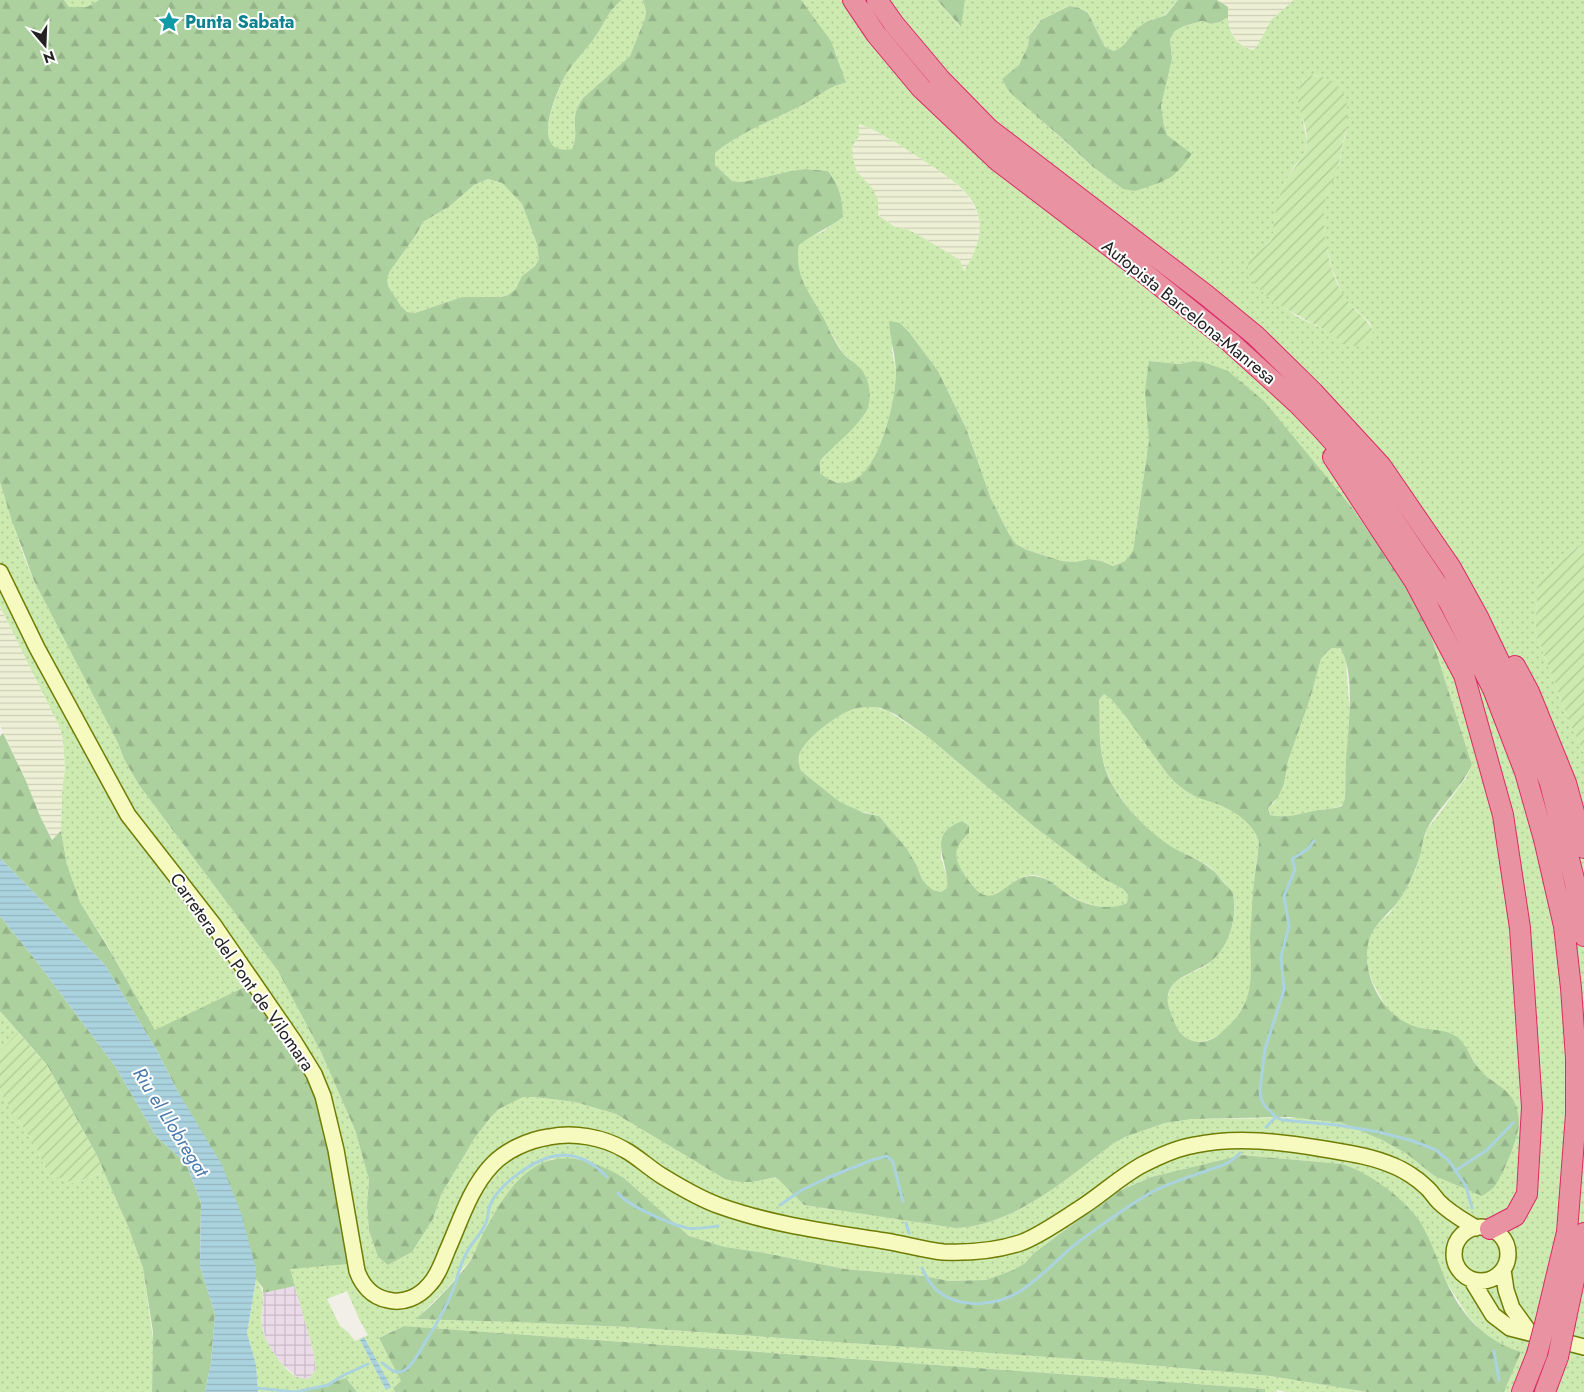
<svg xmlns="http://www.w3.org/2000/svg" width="1584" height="1392" font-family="Jost,sans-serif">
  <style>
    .industrial { fill: url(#industrial-grid) }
    .farmland { fill: url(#farmland-rules) }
    .grass { fill: url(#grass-dots); fill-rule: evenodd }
    .forest { fill: url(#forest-firs); fill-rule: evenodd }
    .garden { fill: url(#garden-furrows) }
    .water { fill: url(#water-rules) }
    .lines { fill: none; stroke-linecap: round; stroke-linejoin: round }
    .stream { stroke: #aad3df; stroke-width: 3 }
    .secondary-casing { stroke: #707d05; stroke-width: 18 }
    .highway-casing { stroke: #dc2a67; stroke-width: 22 }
    .secondary { stroke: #f7fabf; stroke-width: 15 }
    .highway { stroke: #e892a2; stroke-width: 20 }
    .highway-bridge-casing { stroke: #dc2a67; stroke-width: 22; stroke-linecap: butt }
    .highway-bridge { stroke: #e892a2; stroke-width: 20 }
    .labels { text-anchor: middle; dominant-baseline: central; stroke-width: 4; stroke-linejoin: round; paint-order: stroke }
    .culture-label { font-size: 18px; font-weight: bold; fill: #0d838f; stroke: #fff; text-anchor: start }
    .street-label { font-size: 18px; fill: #222; stroke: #fff }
    .water-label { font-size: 19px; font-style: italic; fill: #4a7aab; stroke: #fff }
  </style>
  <defs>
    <pattern id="industrial-grid" width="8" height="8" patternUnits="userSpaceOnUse" patternTransform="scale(1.25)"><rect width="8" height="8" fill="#ebdbe8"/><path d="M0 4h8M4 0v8" fill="none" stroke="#c9bcc7"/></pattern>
    <pattern id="farmland-rules" width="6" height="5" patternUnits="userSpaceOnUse" patternTransform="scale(1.25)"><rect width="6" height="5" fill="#eef0d5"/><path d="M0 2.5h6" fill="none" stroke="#ccceb7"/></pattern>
    <pattern id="grass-dots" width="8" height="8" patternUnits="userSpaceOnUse" patternTransform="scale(1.25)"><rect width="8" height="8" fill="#cdebb0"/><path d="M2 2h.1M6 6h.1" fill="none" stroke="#b0c997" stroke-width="1.8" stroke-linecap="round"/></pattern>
    <pattern id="forest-firs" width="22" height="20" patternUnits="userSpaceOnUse" patternTransform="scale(1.25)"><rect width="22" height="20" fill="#add19e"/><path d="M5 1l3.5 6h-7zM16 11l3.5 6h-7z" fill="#95b388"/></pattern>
    <pattern id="garden-furrows" width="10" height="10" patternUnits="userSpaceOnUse" patternTransform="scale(1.25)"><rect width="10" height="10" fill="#cdebb0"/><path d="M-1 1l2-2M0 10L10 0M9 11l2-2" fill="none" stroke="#b0c997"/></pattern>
    <pattern id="water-rules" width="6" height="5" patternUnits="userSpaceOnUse" patternTransform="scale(1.25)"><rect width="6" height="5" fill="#aad3df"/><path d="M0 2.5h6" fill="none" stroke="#92b5bf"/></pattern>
  </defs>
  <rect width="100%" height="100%" fill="#f2efe9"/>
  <!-- industrial -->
  <path class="industrial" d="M295,1286L313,1350L316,1369L309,1379L297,1377L282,1364L268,1345L262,1327L263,1293Z"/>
  <!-- farmland -->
  <path class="farmland" d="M1217,0H1294L1271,20L1258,45L1253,50L1245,47L1234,37Z
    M859,123L893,140L948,176L966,194L974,206L979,217L981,230L974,255L964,272L960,260L917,234L906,229L895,227L878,214V200L857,172L853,159L852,147L859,136Z
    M0,606L60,728L63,740L65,768L62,793L61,831L53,840L40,816L26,781L0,725Z"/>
  <!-- grass -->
  <path class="grass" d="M64,0H99L87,7H69Z
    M622,0H643L646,11L645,18L630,56L583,98C567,120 581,130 572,149C568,150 562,152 557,150C536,141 558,90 565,76C573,63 584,52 593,40C605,24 607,12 622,0Z
    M801,0H937L960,27L965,0H1178L1165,15L1146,22L1137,28L1123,46L1114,51L1105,47L1088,13L1079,8L1068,6L1041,20L1034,28L1029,36L1028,46L1025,55L1019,65L1011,72L1008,90L1093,167L1123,189L1192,155L1167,135L1164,125L1161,106L1172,59L1170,39L1175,31L1184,26L1202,21L1211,24L1220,22L1228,17C1228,32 1237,46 1253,50L1258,45L1271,20L1294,0H1584V542L1537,581C1538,598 1535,615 1536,633L1569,721L1584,753V1392H1504L1521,1352L1507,1348L1485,1335L1468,1316L1447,1283L1421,1224L1407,1206L1388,1190L1342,1164L1242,1155L1151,1177L1115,1193L1034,1253L1025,1263L1013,1270L986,1280L949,1281L924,1276L845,1269L765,1253L725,1247L689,1236L624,1178L590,1162L576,1159H551L502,1201L471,1259L447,1288L416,1319L513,1322L627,1327L1103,1361L1270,1376L1367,1392H1286L1277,1390V1392H1265V1389L404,1326L379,1338L401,1381L393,1388L395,1392H357L346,1378L301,1392H258L256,1365L247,1333L256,1279C269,1296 259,1309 262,1327C264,1342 284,1371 297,1377C300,1378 305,1378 309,1379L316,1369L313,1350L290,1269L299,1065L268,1012L155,1031L109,948L80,902L68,871L61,831L62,793L65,768L63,740L60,728L0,606V482L24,557L34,581L118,743L124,759L139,785L278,971L321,1052L355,1130L369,1180L367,1205L369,1231L378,1257L388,1265L412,1252L433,1219L441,1195L474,1139L490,1118L499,1109L522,1097H535L575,1102L616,1114L725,1179C744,1185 758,1181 776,1177L804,1205L955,1228C1014,1226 1069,1177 1114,1143L1125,1137L1165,1123L1192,1119L1302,1118L1342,1123L1382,1140L1407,1154L1433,1175L1506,1165L1510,1152L1503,1089L1479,1070L1464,1044L1453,1035L1417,1027L1405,1023L1395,1016L1386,1007L1374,985L1369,973L1367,959V946L1370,933L1378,923L1389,914L1404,893L1416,869L1426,831L1466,778L1472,765L1425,617L1376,539L1368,531L1353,509L1193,361L1180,364L1150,361L1149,440L1133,551L1124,562L1113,566L1101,561L1089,559L1075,562L1062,561L1027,550L1016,544L1009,534L991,499L966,428L938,371L909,332L900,323C898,331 893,341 892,349C892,355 896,366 896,375C895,409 871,516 820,473V461L861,419L867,381L861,370L843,353L807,292L798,269L797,257L799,245L809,237L822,232L843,217C843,199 839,185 828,171L805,169L791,171L743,182L732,181L715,165V153C743,130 777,119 808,102C822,94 829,86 846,83L839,66L836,53ZM1310,75L1319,76L1346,132L1339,163L1325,200L1323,209L1325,241L1332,268L1342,294L1347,301L1370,323L1373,332L1335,335L1296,316L1263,292L1256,285L1251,258L1265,247L1272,238L1279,202L1284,184L1294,167L1301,159L1305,151L1307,141L1301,111L1302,82ZM859,124C879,131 897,143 915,155C964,186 1003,210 964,271L960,260L917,234L906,229L895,227L878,215V200L873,189L857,172L853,159L852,147L859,136ZM347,1291L360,1321L368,1335L355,1341L348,1332L340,1326L327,1299ZM365,1338L386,1390L360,1340Z
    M488,179L502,183L522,204L537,244L539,259L535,266L522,276L515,290L508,295L501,297H462L415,313L407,312L401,306L388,286L387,278L390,271L416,235L423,222L450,206L474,185Z
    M1332,648H1339L1344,654L1346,662L1350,716L1347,746L1345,798L1342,805C1334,809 1327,809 1318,810C1302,813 1287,819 1270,815L1268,808L1274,803L1284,784L1288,761L1310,699L1321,659L1326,653Z
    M1104,694L1111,699L1131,723L1168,775C1176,784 1187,793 1199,798C1204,800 1209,801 1214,803C1232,809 1254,823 1259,842C1254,873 1254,904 1250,935C1250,943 1251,951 1252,958C1253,977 1251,997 1240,1012C1224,1037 1192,1059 1174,1022C1171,1015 1167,1005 1168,997C1170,976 1197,974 1210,962C1228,945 1239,919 1233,894C1232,890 1227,886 1224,882C1220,878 1216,872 1211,868C1199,858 1182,854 1168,845C1143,827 1117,800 1106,770C1097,745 1101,726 1099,700Z
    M874,707L888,711L928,737L1036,828L1102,878L1123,889L1128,895L1127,903C1108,912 1086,905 1068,894C1058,889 1051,879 1039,876C1014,871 1007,894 986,897C973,889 955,869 956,853C957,844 963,839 969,833L941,842V858L948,880L947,888L941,892L933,890L927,885L922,879L916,864L907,849L879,816L856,810L840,802L800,771C799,766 798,760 799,755C805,738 840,712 857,708C863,707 868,707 874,707Z
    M0,1011L18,1032L0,1051Z
    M0,1092L35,1145L48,1174L73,1183L104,1172L127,1224L143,1268L153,1339L152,1392H0Z"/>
  <!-- forest -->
  <path class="forest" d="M0,0H64L69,7H87L99,0H622C607,12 605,24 593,40C584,52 573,63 565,76C555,95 529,157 572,149C581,130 567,120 583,98L630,56L645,18L646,11L643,0H801L831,41L846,83C829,86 822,94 808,102C777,119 743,130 715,153V165L732,181L743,182L791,171L805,169L828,171C839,185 843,199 843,217C829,228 813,234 799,245C794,275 808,290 822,315C828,327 834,341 842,352C847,359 856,363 862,370C869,381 872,395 868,407C862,424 833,446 820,461V473C871,516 895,408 896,374C896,356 890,339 889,321L900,323L909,332L938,371L966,428L991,499L1009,534L1016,544L1027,550L1062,561L1075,562L1089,559L1101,561L1113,566L1124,562L1133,551L1149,440L1145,391L1149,361L1180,364L1193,361L1206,363L1228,371L1264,401L1353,509L1368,531L1376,539L1425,617L1472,765C1461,789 1438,807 1426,831C1423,838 1422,848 1420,856C1416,868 1411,880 1405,891C1390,918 1366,923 1367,958C1368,987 1388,1019 1417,1027C1428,1030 1443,1029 1454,1035C1468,1043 1470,1060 1481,1071C1490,1081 1505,1087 1512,1098C1517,1105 1519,1116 1519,1124C1518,1138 1503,1176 1494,1187C1490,1191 1486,1193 1482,1196L1433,1175L1407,1154L1382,1140L1342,1123L1289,1117L1192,1119L1165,1123L1125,1137L1114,1143C1069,1177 1014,1226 955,1228L804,1205L776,1177C758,1181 744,1185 725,1179L616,1114L575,1102L535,1097H523L499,1109L490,1118L474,1139L441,1195L433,1219L412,1252L388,1265L378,1257L369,1231L367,1205L369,1180L355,1130L321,1052L278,971L139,785L124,759L118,743L34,581L11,518L0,482ZM488,179L502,183L522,204L537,244L539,259L535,266L522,276L515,290L508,295L501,297H462L415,313L407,312L401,306L388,286L387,278L390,271L416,235L423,222L450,206L474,185ZM1332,648H1340C1355,670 1349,722 1347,747C1345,764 1346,781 1345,798L1342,806C1334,809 1327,809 1318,810C1302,813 1286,819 1270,815L1268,808L1278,797L1284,784L1288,761L1310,699L1321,659L1326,653ZM1104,694L1111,699L1126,717L1168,775C1176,784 1187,793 1199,798C1203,800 1209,801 1214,803C1232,809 1254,823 1259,842C1257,863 1253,884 1252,905C1252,916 1250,929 1250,939C1251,976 1256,1002 1225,1029C1220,1034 1214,1039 1207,1041C1197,1044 1186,1040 1180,1032C1175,1026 1173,1018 1170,1011C1159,979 1190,976 1210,962C1229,948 1238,917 1233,894C1232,890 1227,886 1224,883C1220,878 1216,872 1211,869C1199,858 1182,854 1169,845C1143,827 1117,800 1106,771C1097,745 1101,726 1099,700ZM874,707L881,708L895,714L928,737L1036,828L1102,878L1123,889L1128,895L1127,903C1108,912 1082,905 1066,893C1057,887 1050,879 1039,877C1007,869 997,915 973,886C966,878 960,869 957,860C954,848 961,841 969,833V826L962,821C924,836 950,861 947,888L941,892L933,890L927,885L922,879L916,864L907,849L879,816L864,813L840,802L801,771C799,766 798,760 799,755C805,738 840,712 857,708C863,707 868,707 874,707Z
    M937,0H965L961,27Z
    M1178,0H1217L1228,7V17L1220,22L1211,24L1202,21L1184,26L1175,31L1170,39L1172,59L1161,106L1164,125L1167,135L1192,154L1180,169L1171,177L1159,183L1135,191L1123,189L1093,167L1065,141L1016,98L1008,90L1002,79L1019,65L1028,46L1029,36L1041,20L1069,6L1079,8L1088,13L1105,47L1114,51L1123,46L1137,28L1146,22L1166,15Z
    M3,733L26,781L40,816L52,840L61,831L67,865L80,902L112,954L155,1030L249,985L268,1012L299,1065L316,1098L332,1152L348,1264L290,1269L295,1286L263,1293V1288L256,1279V1269L177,1090L156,1049L105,965L0,858V736Z
    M0,916L34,958L115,1066L156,1136L186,1163L201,1203L200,1266L215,1314L211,1363L205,1392H152L153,1332L143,1268L127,1224L96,1154L47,1065L0,1011Z
    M1242,1155L1342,1164C1369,1172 1408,1201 1422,1225C1432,1243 1438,1262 1446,1281C1461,1315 1485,1341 1521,1352L1504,1392H1367L1270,1376L1103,1361L627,1327L513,1322L415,1319C429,1310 463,1273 472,1258C478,1246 482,1234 489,1223C523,1160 558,1139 624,1178L689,1236L725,1247L765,1253L845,1269L924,1276L949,1281L986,1280L1013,1270L1025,1263L1034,1253L1115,1193L1151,1177Z
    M404,1326L1265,1389V1392H395L393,1388L401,1381L379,1338Z
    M346,1378L357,1392H301Z"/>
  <!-- garden -->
  <path class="garden" d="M1310,75C1353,79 1351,111 1343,143C1341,153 1339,163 1336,173C1333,182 1327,192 1325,201C1323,210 1324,234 1326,243C1329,262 1335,285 1347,300C1355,312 1368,318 1373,332L1370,341C1363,344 1355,347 1348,346C1340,344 1339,339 1333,335C1312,321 1250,297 1248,268C1247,255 1265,250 1271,240C1274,234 1273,228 1274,221C1276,209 1279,196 1284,185C1290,170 1307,158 1307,141C1308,116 1284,95 1310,75Z
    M1584,542V753L1569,721L1536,633C1535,615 1538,598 1537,581Z
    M18,1032L47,1065L96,1154L104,1172L73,1183L48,1174L35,1145L0,1092V1051Z"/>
  <!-- water -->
  <path class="water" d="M0,858L105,965L156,1049L177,1090L222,1165L241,1213L256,1269V1279L247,1333L256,1365L258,1392H205L211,1363L215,1314L200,1266L201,1203L186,1163L156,1136L115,1066L34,958L0,916Z
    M364,1337L391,1387L386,1390L360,1340Z"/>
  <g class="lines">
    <!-- stream -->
    <path class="stream" d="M1314,841L1308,849L1292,859L1295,870L1284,896L1289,926L1281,957L1284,990L1265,1049L1260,1090L1261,1098L1264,1105L1276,1117L1282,1120L1337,1125L1379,1132L1413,1141L1436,1150L1449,1161L1466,1186L1472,1208
      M1266,1127L1276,1117
      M1455,1171L1487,1150L1513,1123
      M618,1193C628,1206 670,1224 687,1228C697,1230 708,1227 718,1226
      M780,1205L802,1190L827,1178L872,1160L887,1156L893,1162L903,1202
      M906,1223L909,1233
      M922,1268C926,1277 931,1286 939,1292C961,1309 996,1306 1019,1292C1040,1279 1057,1259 1077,1243C1100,1226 1125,1208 1150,1193C1168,1183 1200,1173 1221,1166L1231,1161L1240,1153
      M1494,1351L1499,1380
      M382,1363C390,1368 395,1376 405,1370C415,1363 421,1349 427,1339C438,1322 448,1304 455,1285C458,1275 460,1265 465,1256C470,1244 479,1237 485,1225C489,1218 487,1210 491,1203C500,1184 530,1163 550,1157C572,1151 591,1160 607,1177
      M255,1388L296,1392L328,1385L344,1375L368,1364"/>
    <!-- secondary casing -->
    <g class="secondary-casing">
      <path id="secondary" d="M0,572L37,648L128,815L213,924L293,1040L314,1074L323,1096L336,1150L357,1271C362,1285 372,1297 388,1300C403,1304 419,1297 429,1285C438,1276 442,1263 447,1251C460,1222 470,1188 492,1165C506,1150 529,1140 549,1137C574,1132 603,1137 625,1150C638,1157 649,1168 662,1176C680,1187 700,1199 720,1206C773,1225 829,1232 885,1241C904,1244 924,1250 943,1252C968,1253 995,1251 1020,1243C1038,1237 1065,1218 1082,1207C1102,1194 1119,1178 1140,1166C1157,1157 1176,1148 1195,1145C1237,1136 1282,1142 1324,1149C1348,1153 1371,1156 1394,1166C1404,1170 1418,1179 1426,1187C1431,1191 1434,1197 1439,1202C1450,1213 1463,1220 1476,1228
        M1454 1254a27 27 0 1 1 54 0a27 27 0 1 1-54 0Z
        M1503,1270L1506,1290L1512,1308L1530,1333
        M1471,1279L1493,1315L1510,1328L1584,1347"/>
    </g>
    <!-- highway casing -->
    <g class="highway-casing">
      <path id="highway" d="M853,0L876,34L921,88L998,161L1133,264L1230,342L1297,403L1322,429L1364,476L1449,602L1493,689L1525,772L1544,839L1564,926L1571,988L1576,1058V1114L1567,1232L1546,1320
        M877,0L894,24L941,80L989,129L1206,295L1256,336L1313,392L1381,466L1451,568L1478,617L1510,684L1550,783L1575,883L1584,936
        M1333,457L1415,582L1464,675L1503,815L1520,928L1532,1107L1527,1194L1515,1216L1490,1229
        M1515,666L1529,692L1566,783L1584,848
        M1565,1323L1584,1233
        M1522,1392L1537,1354
        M1545,1392L1558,1357"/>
    </g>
    <!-- secondary -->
    <use href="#secondary" class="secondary"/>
    <!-- highway -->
    <use href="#highway" class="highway"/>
    <!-- highway-bridge casing -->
    <g class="highway-bridge-casing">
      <path id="highway-bridge" d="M1537,1354L1546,1320
        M1558,1357L1565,1323"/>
    </g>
    <!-- highway-bridge -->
    <use href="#highway-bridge" class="highway-bridge"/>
  </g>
  <!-- icons -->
  <defs>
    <g id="sight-bare" transform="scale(1.725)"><path d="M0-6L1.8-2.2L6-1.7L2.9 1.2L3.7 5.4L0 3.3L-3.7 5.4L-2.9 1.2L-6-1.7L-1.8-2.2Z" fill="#0f9aa8" stroke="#fff" stroke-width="2.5" paint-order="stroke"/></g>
  </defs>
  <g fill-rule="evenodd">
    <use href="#sight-bare" x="169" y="22"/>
  </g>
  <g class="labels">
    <!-- culture labels -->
    <g class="culture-label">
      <text x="185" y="22">Punta Sabata</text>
    </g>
    <!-- street labels -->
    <g class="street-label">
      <text transform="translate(1189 312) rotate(39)">Autopista Barcelona-Manresa</text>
      <text transform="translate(242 972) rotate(55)">Carretera del Pont de Vilomara</text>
    </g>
    <!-- water labels -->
    <g class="water-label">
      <text transform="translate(171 1122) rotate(58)">Riu el Llobregat</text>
    </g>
  </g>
  <!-- north arrow -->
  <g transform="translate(45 45) rotate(161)" stroke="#ffffff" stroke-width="4" paint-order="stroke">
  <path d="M0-4L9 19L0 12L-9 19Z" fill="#222222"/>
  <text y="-8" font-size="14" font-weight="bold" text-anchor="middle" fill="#222222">N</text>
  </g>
</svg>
